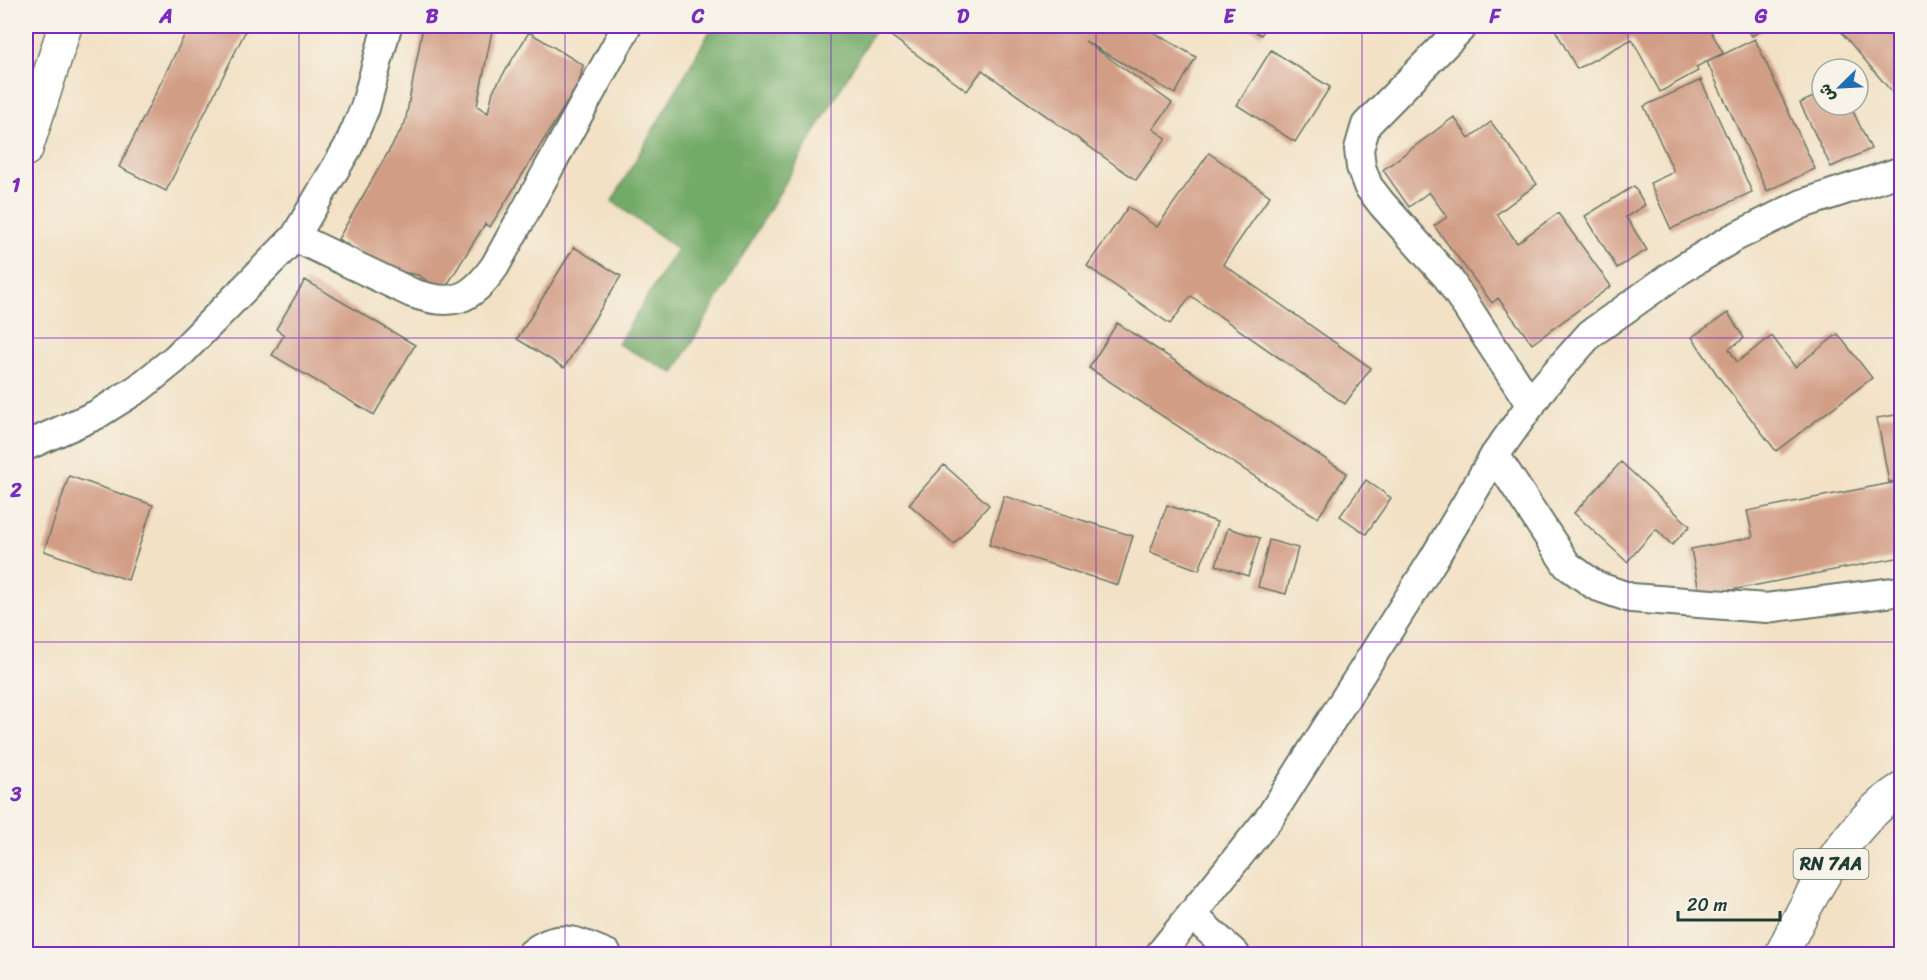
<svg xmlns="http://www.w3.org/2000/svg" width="1927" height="980" font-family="Sriracha,'Playpen Sans Arabic',sans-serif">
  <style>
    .forest { fill: #73aa68; stroke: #49744e; stroke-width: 1.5 }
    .building { fill: #d29d85 }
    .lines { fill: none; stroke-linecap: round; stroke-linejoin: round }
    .street-casing { stroke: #697667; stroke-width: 32 }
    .primary-casing { stroke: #697667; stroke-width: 36 }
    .street { stroke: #fff; stroke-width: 28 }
    .primary { stroke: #fff; stroke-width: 33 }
    .grid { fill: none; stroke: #7b2cbf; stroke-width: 1.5; stroke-opacity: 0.55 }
    .labels { text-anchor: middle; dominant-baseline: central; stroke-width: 4.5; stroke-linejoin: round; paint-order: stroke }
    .shield { fill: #f7f3e8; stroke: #60746a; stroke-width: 1.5 }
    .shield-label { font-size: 18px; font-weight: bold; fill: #1f3d34 }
    .neatline { fill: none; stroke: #7b2cbf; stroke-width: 2 }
    .grid-label { font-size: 20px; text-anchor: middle; font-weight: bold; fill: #7b2cbf }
  </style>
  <rect width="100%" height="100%" fill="#f7f3e8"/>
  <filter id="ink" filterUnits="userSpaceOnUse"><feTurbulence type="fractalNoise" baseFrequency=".0167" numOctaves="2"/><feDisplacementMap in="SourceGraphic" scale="12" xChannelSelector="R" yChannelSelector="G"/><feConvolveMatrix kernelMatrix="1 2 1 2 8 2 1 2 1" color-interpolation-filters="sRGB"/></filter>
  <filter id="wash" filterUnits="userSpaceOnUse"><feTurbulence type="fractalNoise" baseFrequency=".008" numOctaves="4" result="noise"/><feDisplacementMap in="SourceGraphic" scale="24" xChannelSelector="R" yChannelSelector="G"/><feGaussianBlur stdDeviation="1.35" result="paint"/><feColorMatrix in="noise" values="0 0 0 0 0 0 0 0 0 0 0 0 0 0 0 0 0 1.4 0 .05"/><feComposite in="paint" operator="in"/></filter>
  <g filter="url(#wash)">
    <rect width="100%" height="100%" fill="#f2e1c5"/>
    <!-- forest -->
    <path class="forest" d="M713,26H877L674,373L618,344L677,249L612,201Z"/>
    <g id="blocks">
      <!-- building -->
      <path class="building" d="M189,26H248L166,191L119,167Z
        M423,26H493L477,106L488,113L493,91L529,32L583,65L579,83L490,227L485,224L446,287L430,283L418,275L386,269L338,239L405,123Z
        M899,26H1143L1196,57L1175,94L1085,41L1172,103L1153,129L1166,138L1136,180L982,70L967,91L891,36Z
        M1246,26H1267L1261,35Z
        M1553,26H1708L1723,53L1696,67L1698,71L1660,92L1632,39L1577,69Z
        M1746,26H1769L1752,36Z
        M1836,26H1902V104Z
        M1755,39L1815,169L1767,191L1707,62Z
        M1271,50L1330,87L1295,142L1237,105Z
        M1701,80L1752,192L1671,229L1650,183L1674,172L1644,106Z
        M1822,93V105H1850L1871,149L1831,167L1800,103Z
        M1454,117L1469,138L1491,122L1537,184L1497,214L1517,243L1558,213L1611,286L1532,344L1498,298L1492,303L1434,226L1447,217L1429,192L1409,207L1383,170Z
        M1209,153L1270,196L1223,264L1371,368L1345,404L1191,296L1170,324L1087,266L1128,207L1157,227Z
        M1634,186L1645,205L1626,217L1647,250L1617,268L1585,216Z
        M574,247L621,276L564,368L517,339Z
        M305,280L415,345L374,415L272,355L284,335L276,329Z
        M1728,313L1744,338L1729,349L1737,362L1772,336L1795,367L1838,334L1872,378L1776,451L1718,376L1692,337Z
        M1117,323L1347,473L1318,518L1089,368Z
        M1902,414V480L1889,482L1877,418Z
        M1621,462L1690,526L1672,545L1656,529L1627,562L1574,513Z
        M944,465L989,505L954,544L909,504Z
        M69,476L153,505L128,580L44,551Z
        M1366,480L1391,498L1366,534L1340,516Z
        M1902,481V557L1700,596L1691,549L1753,537L1747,511Z
        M1004,496L1133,536L1118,585L989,545Z
        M1167,505L1217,522L1199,570L1150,552Z
        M1228,528L1260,538L1248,576L1216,565Z
        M1269,540L1298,548L1286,594L1258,587Z"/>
    </g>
  </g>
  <g filter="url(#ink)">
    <use href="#blocks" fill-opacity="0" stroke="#697667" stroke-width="1.5"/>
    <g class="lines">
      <!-- street casing -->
      <g class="street-casing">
        <path id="street" d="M1463,26L1366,125L1359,149L1361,167L1368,186L1382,204L1448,278L1531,405
          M295,237L412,293C453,307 470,301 495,266L627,26
          M26,446L96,415L139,388L175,359L295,237L348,147L365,108L387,26
          M1495,455L1567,565L1596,586L1631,598L1766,608L1902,591
          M1192,915L1235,954
          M531,954C559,931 577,942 607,954
          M1160,954L1270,817L1433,560L1495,455L1544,386L1590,334L1680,270L1733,238L1802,204L1902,171"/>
      </g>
      <!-- primary casing -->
      <g class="primary-casing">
        <path id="primary" d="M26,149L65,26
          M1782,954C1808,898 1848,822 1902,789"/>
      </g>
      <!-- street -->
      <use href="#street" class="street"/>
      <!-- primary -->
      <use href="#primary" class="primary"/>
    </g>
  </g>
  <!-- grid -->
  <path class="grid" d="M299,26V954M565,26V954M831,26V954M1096,26V954M1362,26V954M1628,26V954M26,338H1902M26,642H1902"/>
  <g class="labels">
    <!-- shield labels -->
    <rect class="shield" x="1793.5" y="849" width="75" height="30" rx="4.5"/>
    <g class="shield-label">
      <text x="1831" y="864">RN 7AA</text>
    </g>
  </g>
  <!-- margin -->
  <rect width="1927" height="980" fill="none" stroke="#f7f3e8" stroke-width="66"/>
  <!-- north arrow -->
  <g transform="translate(1840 87) rotate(246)"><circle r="28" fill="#f7f3e8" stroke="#a1aaa0" stroke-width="1.5"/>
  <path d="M0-4.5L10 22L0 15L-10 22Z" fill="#1f6fb2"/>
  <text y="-9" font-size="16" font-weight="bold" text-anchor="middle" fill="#1f3d34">ش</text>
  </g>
  <!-- scale -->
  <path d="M1678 911v9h102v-9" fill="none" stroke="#1f3d34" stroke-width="3"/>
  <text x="1687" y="911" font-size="18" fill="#1f3d34" stroke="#f7f3e8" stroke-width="4.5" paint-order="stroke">20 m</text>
  <rect x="33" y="33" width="1861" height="914" class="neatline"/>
  <g class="grid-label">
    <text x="166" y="23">A</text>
    <text x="432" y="23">B</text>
    <text x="698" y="23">C</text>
    <text x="963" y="23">D</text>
    <text x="1229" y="23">E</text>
    <text x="1495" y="23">F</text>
    <text x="1761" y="23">G</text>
    <text x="16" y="192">1</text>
    <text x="16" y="497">2</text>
    <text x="16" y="801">3</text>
  </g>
</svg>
